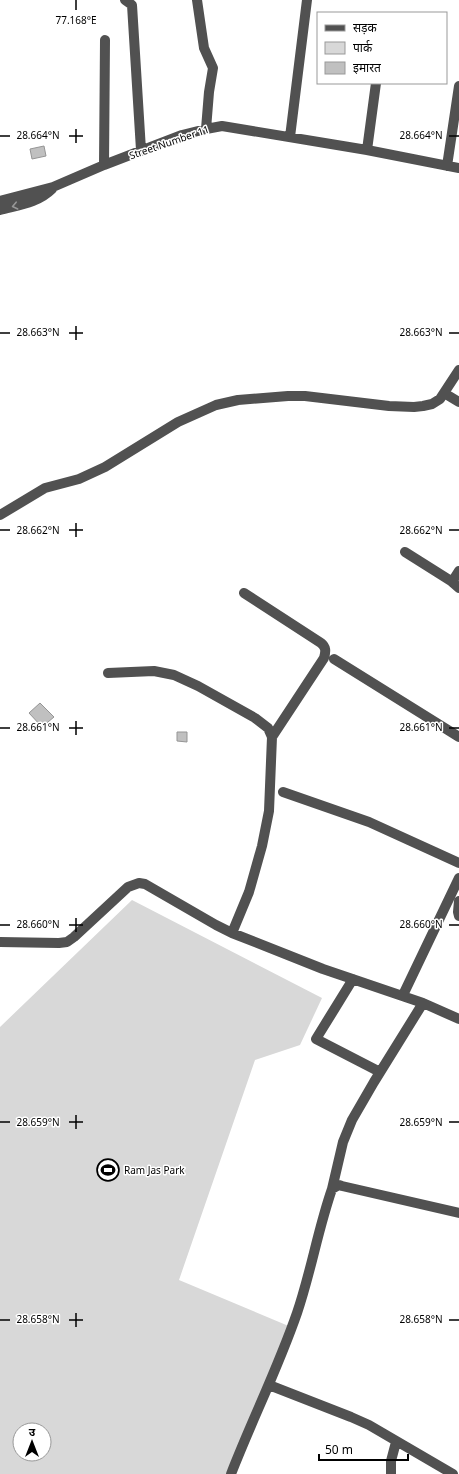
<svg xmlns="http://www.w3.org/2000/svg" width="459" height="1474" font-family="'Noto Sans','Noto Sans Devanagari',sans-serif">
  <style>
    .green { fill: #d8d8d8; fill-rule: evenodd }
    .building { fill: #c0c0c0; stroke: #959595 }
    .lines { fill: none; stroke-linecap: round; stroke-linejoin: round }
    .minor { stroke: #515151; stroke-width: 10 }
    .oneway { stroke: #979797 }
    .ticks { fill: none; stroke: #000; stroke-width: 1.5 }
    .labels { text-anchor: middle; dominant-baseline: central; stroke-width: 3; stroke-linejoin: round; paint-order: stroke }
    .street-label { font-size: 10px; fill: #000; stroke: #fff }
    .poi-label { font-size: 10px; fill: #000; stroke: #fff; text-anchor: start }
    .ticks-label { font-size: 10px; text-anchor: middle; fill: #000; stroke: #fff; stroke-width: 3; stroke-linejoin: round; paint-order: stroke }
  </style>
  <rect width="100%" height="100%" fill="#fff"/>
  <!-- green -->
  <path class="green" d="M132,900L322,998L300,1045L255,1060L179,1280L291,1327L226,1474H0V1027ZM20,1430H44V1454H20Z"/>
  <!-- building -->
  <path class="building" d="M44,146L46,156L32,159L30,149Z
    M40,703L54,717L42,727L29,713Z
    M177,732H187V742L177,741Z"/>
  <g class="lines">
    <!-- minor -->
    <path class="minor" d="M125,0L132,5L141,150
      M197,0L204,48L213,68L209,92L206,129
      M290,137L307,0
      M367,150L376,83
      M104,165L105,40
      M447,166L459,86
      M0,201L53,187L104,165L182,135L206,129L222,126L367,150L459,168
      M0,210C19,205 38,203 52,189
      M444,393L459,402
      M0,515L45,488L79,479L105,467L178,422L216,405L238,400L288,396H305L389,406L414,407L423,406L432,404L440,399L459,370
      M405,552L451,581L459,588
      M452,582L459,571
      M244,593L321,643C326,647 326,651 324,658L272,737
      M334,659L459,737
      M108,673L154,671L174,675L198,686L255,718L268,728L272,737L269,811L262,846L249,892L232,933
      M283,792L369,822L459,863
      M459,901L458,912L459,916
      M0,942L59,943L67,942L74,937L128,887L139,883L145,884L216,925L232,933L323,969L423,1003L459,1019
      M353,979L316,1039L380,1072
      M403,995L459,878
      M332,1189L343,1142L352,1120L374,1082L423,1003
      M269,1385L351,1417L369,1425L453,1474
      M231,1474C252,1420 278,1368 297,1313C311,1272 318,1229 332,1189L339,1185L342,1186L459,1213
      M391,1474V1461L396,1442"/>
  </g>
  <!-- one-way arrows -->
  <defs><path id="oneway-chevron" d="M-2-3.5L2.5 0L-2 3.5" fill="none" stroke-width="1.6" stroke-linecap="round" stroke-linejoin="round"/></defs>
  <use class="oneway" href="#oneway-chevron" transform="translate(15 206) rotate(167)"/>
  <!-- ticks -->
  <path class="ticks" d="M76,0V10M76,129V143M0,136H10M69,136H83M449,136H459M76,326V340M0,333H10M69,333H83M449,333H459M76,523V537M0,530H10M69,530H83M449,530H459M76,721V735M0,728H10M69,728H83M449,728H459M76,918V932M0,925H10M69,925H83M449,925H459M76,1115V1129M0,1122H10M69,1122H83M449,1122H459M76,1313V1327M0,1320H10M69,1320H83M449,1320H459"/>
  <!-- icons -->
  <defs>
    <g id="stadium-ring" transform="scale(1.15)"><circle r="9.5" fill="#fff" stroke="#000" stroke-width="1.5"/><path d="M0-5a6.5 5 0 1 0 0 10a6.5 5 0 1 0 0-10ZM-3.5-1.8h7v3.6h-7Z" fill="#000"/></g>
  </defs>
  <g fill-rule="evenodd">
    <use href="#stadium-ring" x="108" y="1170"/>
  </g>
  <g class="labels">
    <!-- street labels -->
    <g class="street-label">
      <text transform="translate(169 142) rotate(-19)">Street Number 11</text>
    </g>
    <!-- poi labels -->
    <g class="poi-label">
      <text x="124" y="1170">Ram Jas Park</text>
    </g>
  </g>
  <g class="ticks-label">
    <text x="76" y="24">77.168°E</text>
    <text x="38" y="139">28.664°N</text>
    <text x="421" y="139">28.664°N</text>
    <text x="38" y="336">28.663°N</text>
    <text x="421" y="336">28.663°N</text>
    <text x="38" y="534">28.662°N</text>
    <text x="421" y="534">28.662°N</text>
    <text x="38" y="731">28.661°N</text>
    <text x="421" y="731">28.661°N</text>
    <text x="38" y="928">28.660°N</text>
    <text x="421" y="928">28.660°N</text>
    <text x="38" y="1126">28.659°N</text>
    <text x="421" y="1126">28.659°N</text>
    <text x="38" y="1323">28.658°N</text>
    <text x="421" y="1323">28.658°N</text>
  </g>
  <!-- legend -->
  <rect x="317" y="12" width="130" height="72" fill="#ffffff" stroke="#999999"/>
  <rect x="325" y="25" width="20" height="6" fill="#515151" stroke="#999999"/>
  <text x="353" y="32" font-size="12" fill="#000000">सड़क</text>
  <rect x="325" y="42" width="20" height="12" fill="#d8d8d8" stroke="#999999"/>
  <text x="353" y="52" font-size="12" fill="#000000">पार्क</text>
  <rect x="325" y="62" width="20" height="12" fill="#c0c0c0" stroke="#999999"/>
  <text x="353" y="72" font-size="12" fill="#000000">इमारत</text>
  <!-- north arrow -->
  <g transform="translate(32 1442)"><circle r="19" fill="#ffffff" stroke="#999999"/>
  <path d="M0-3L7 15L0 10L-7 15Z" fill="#000000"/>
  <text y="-6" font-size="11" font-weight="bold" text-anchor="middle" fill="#000000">उ</text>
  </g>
  <!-- scale -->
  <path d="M319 1454v6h89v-6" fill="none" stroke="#000000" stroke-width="2"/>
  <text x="325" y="1454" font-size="12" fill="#000000" stroke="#ffffff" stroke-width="3" paint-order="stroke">50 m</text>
</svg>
